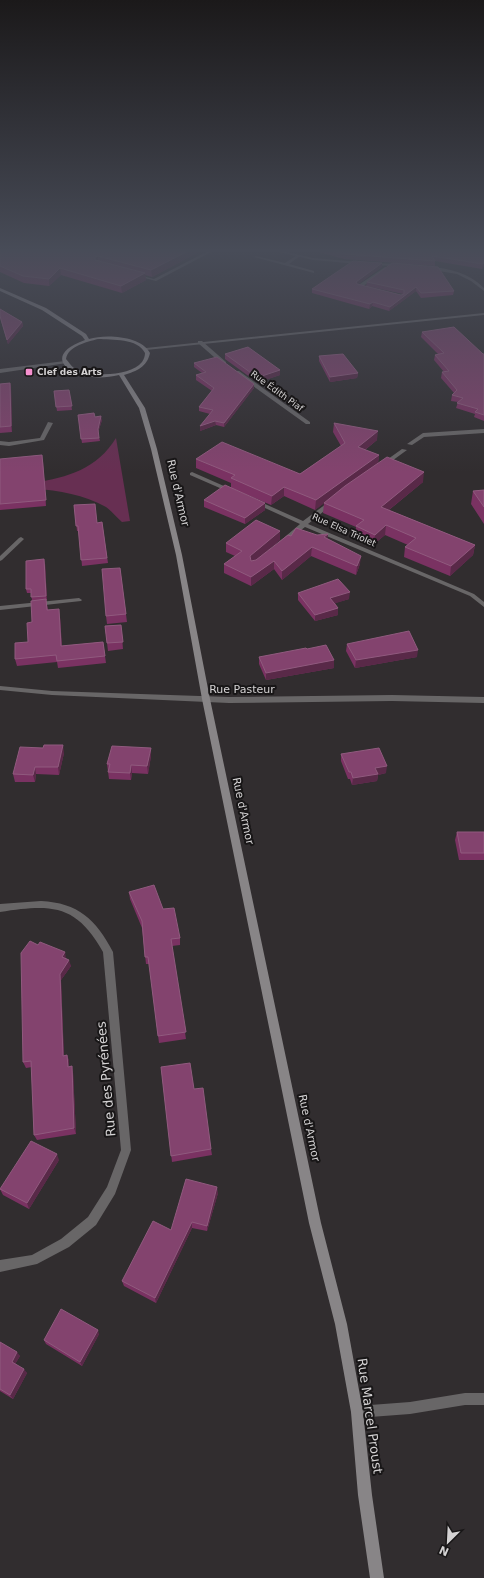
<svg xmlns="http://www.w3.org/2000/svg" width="484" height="1578" font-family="'DejaVu Sans',sans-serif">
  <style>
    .green { fill: #672f52 }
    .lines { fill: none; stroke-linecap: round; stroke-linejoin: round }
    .service { fill: #686667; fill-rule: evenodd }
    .minor { fill: #686667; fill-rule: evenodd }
    .tertiary { fill: #686667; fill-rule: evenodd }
    .secondary { fill: #888587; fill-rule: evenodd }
    .wall { fill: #7a3262 }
    .shaded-wall { fill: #592948 }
    .building { fill: #83436e; stroke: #905a7e }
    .poi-dot { fill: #f690cf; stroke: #181617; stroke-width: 1.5 }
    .labels { text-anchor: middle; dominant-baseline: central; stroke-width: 4; stroke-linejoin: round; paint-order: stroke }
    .far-poi-label { font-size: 9px; font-weight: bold; fill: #d4d2d3; stroke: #181617; text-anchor: start }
    .far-street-label { font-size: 9px; fill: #d4d2d3; stroke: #181617 }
    .street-label { font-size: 11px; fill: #d4d2d3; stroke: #181617 }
    .near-street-label { font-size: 13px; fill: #d4d2d3; stroke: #181617 }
  </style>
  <rect width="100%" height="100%" fill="#312d2f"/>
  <!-- green -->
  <path class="green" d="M116,438L130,521L122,522C117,518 112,511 106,507C84,495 59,490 34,489V483C68,477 97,469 116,438Z"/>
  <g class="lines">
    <!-- service -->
    <path class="service" d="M297,255L300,256L289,264L314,271V273L254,257L256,256L285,263Z"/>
    <!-- minor -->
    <path class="minor" d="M208,251H213L156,281L133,275L135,274L154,279Z
      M275,251H282L313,258L359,262L361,263L359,264L313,260Z
      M371,263L399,264L401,265L399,266L369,265V264Z
      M385,267L389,268L362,287L367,288V290L357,288V286Z
      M429,267C449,268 469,273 484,288V291L471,281L457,274L427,269V268Z
      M198,341H202L226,362V364H222L198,343Z
      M235,371H239L310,422V424H306L235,373Z
      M48,422L53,423L44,440L9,446L0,445V441L9,442L40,438Z
      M484,429V433L424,437L412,445L407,444L423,433Z
      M402,449L407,450L385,466H381V464Z
      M192,472L233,490L234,491L233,492H229L190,475V473Z
      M256,500L303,521L330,501H334V503L308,524L474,594L484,602V607L470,596L305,527L283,544H279V542L300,524L254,503V501Z
      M21,537L24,539L23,540L2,560L0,561V556L19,538Z
      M79,598L82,600L81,601L0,610V606Z
      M41,901C78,903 96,919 113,952L131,1150L115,1194L96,1225L69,1247L37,1264L0,1272V1260L32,1255L61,1239L88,1217L107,1187L121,1150L103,952C76,904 52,904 0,912V904Z
      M465,1393H484V1405H465L410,1414L357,1418L353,1416L351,1412L353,1408L357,1406L410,1402Z"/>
    <!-- tertiary -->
    <path class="tertiary" d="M484,313V315L146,350L144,349L146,348Z
      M65,361L67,362V363L0,373V369Z
      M0,686L52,691L229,697L392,695L484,697V703L392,701L229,703L52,695L0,690Z"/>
    <!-- secondary -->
    <path class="secondary" d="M0,288L46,308L86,334L89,339C106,334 141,336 150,353C147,367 137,371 124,375L145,408L157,449L182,555L210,699L321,1223L347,1324L363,1412L372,1495L384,1578H370L358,1495L351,1412L335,1324L309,1223L202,699L176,555L151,449L139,408L119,375C110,377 101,378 92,377C60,372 48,353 85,340L82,336L42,310L0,291ZM98,339C112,340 138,338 145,353C145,356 144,359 142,362C130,377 90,377 74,368C71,366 69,362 66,359C68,346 87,342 98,339Z"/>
  </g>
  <!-- wall -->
  <path class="wall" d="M0,251H199V252L152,277L145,275L146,280L122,293L61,275L49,286L24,283L0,272Z
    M315,251H484V266L482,269L435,261V266L344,259Z
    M392,263L454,291L453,295L421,298L416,291L389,311L372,306L369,309L312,293V289L382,267L358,284L401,295L403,294L366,286L367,282Z
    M0,309L22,322L23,326L8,344L0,318Z
    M422,332L483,354H484V421L474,417L475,414L456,408L458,402L451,401L452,395L454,393L441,378L442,372H444L434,360L435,355L438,354L421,337Z
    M225,354L280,370V375L262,381L261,380L258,383L225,359Z
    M319,356L358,373L357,378L330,382L319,361Z
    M194,363L254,388L224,427L216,425L200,431V426L210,414L199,411V407L212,391L196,380V375L202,373L194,367Z
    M10,383L11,388L12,432L0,433V384Z
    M69,390L72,410L57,411L54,391Z
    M78,415L95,417L102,420L98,432L100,441L82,443Z
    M334,423L377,440L365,450L379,455L378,463L423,482L389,510L475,545L473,555L450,576L404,557L405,547L408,545L385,535L374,544L355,536L356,527L323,513L324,503L326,501L315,510L284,496L271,505L231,488V483L196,468V459L300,474L341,446L333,432Z
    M0,459L43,461L46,506L0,510Z
    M484,490V524L471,504L473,491Z
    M204,500L265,503V510L245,524L204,507Z
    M74,505L97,523L102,522L108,563L82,566L79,531H77Z
    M291,536L328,539L360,564L356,575L311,556L282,580L274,569L251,586L224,573V564L235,556L226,552V543L280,540L255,561L256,560Z
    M45,563L47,600H46L48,610L60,617L62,646L103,642L106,663L58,668L57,662L17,666L15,659L28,642L32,622V600L31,593H27L26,589Z
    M120,568L127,622L107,624L106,616Z
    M298,593L349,599L335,603L338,608V615L315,621L298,600Z
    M121,625L123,649L108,651L105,626Z
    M347,644L417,657L355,668L346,651Z
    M307,649L334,660V668L266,680L259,664V657Z
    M43,748L64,753L59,775L36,774L35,782H15L13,774Z
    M341,754L386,773L378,775L377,781L352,785L350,779H348L341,761Z
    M151,756L148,774L132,773L131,780L109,779L107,764Z
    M457,832H484V860H459L455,840Z
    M129,892L163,909L180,938V945L172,946L186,1039L159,1043L149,964H146L142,928L130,899Z
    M38,945L66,958L71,966L61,980L64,1056L67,1055L69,1061V1067L73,1072L76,1134L37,1140L34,1135L32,1067L26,1068L23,1062Z
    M161,1067L194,1089L211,1149L212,1155L172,1162Z
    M59,1160L29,1209L3,1195L0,1189Z
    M218,1193L207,1231L192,1228L156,1303L124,1286L122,1281L171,1230Z
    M99,1334L82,1366L46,1344L44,1340Z
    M0,1342L20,1356L15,1364L27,1373L13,1399L0,1391Z"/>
  <!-- shaded-wall -->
  <path class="shaded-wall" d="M188,251H199V252L152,277L151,270Z
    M98,256V263L95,264V257Z
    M484,262V266L482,269L483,264Z
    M382,263V267L356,286V282Z
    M60,268L61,275L49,286V279Z
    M145,273L146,280L122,293L121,286Z
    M416,287V291L389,311L390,307Z
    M373,302L372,306L369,309L370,304Z
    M22,322L23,326L8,344L7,340Z
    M280,370V375L262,381V376Z
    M358,373L357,378L330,382V377Z
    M261,374V380L258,383V378Z
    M10,383L11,388L12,432L11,426Z
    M254,384V388L224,427V423Z
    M101,416L102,420L98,433V429Z
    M215,421L216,425L200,431V426Z
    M378,431L377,440L357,456L358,447Z
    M379,455L378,464L315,510L316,500Z
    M424,472L423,482L380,517L381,507Z
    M284,487V496L271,505L272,496Z
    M265,503V510L245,524V518Z
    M386,525L385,535L374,544L375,535Z
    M280,531V540L250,565V556Z
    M328,534L327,543L324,537Z
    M475,545L473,555L450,576L451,566Z
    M312,547L311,556L282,580V571Z
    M361,556L360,564L356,575L357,566Z
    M44,559L45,563L47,600L46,596Z
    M274,561V569L251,586V577Z
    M350,592L349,599L330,605V598Z
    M338,608V615L315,621V615Z
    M59,609L60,617L62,653L61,646Z
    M418,650L417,657L355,668L356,660Z
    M334,660V668L266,680V673Z
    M63,745L64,753L59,775L58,767Z
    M151,748V756L148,774L147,766Z
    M131,765L132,773L131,780L130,773Z
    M387,766L386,773L378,775L377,781L352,785L353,778L375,768Z
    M35,767L36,774L35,782L33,775Z
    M65,952L66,958L62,957Z
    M69,960L71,966L61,980L64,1062L63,1056L60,974Z
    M67,1055L69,1061V1073L68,1067Z
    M72,1066L73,1072L76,1134L74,1128Z
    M57,1154L59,1160L29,1209L27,1203Z
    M217,1187L218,1193L207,1231V1226Z
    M192,1222V1228L156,1303L155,1298Z
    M98,1330L99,1334L82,1366L80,1362Z
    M17,1352L20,1356L14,1366L12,1362Z
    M24,1369L27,1373L13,1399L10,1395Z"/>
  <!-- building -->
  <path class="building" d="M4,251H188L151,270L98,256L95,257V260L145,273L121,286L60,268L49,279L23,276L0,266V252Z
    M333,251H484V262L483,264L432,256L435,261L345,254Z
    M353,261L382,263L356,282L357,284L401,295L404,294V290L367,282L392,263L438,267L454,291L421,293L416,287L390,307L373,302L370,304L312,289Z
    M0,309L22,322L7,340L0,316Z
    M454,327L483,354H484V415L475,412L478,409L457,403L463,398L452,395L457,390L442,372L449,371L435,355L444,353L422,332Z
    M248,347L280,370L262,376L261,374L258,378L225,354Z
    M343,354L358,373L330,377L319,356Z
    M217,357L254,384L224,423L215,421L200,426L213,410L199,407L214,388L196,375L206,372L194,363Z
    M10,383L11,426L0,427V384Z
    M69,390L72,406L56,407L54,391Z
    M94,413L95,417L101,416L98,429L99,438L81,439L78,415Z
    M334,423L378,431L358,447L379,455L316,500L284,487L272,496L231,478L235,475L196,459L222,442L300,474L345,443Z
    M42,455L46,500L0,504V459Z
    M387,457L424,472L381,507L475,545L451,566L405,547L416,538L386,525L375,535L356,526L364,520L324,503L345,486Z
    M225,485L265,503L245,518L204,500Z
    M484,490V507L473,491Z
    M95,504L97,523L102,522L107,558L81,560L78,526H76L74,505Z
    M256,520L280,531L250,556L251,561L256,560L288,535L291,536L296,528L317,535L328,534L324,537L361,556L357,566L312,547L282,571L274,561L251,577L224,564L242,551L226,543Z
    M44,559L46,596L31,597V589H26V561Z
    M120,568L126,614L106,616L102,569Z
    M338,579L350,592L330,598L338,608L315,615L298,593Z
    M46,599L47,610L59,609L61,646L103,642L105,656L57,661L56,655L15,659V643L28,642L27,623L32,622L31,601Z
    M121,625L123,642L107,643L105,626Z
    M409,631L418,650L356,660L347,644Z
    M326,645L334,660L266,673L259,657L306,648L307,649Z
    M44,745H63L58,767H35L33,775L13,774L20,747L43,748Z
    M112,746L151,748L147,766L131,765L130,773L108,772L110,764H107Z
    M379,748L387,766L375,768L378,774L353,778L351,772H349L341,754Z
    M457,832H484V853H461Z
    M154,885L163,909L174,908L180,938L171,939L186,1032L158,1036L148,957H145L142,921L129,892Z
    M30,941L38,945L40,942L65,952L62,957L69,960L60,974L63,1056L67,1055L68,1067L72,1066L74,1128L34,1135L31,1061L23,1062L21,953Z
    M190,1063L194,1089L203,1088L211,1149L171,1156L161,1067Z
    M31,1141L57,1154L27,1203L0,1189Z
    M186,1179L217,1187L207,1226L192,1222L155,1298L122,1281L153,1221L171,1230Z
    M61,1309L98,1330L80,1362L44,1340Z
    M0,1342L17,1352L12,1362L24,1369L10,1395L0,1389Z"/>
  <!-- sky -->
  <linearGradient id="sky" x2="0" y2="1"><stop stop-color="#1b191a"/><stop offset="0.53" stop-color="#484c58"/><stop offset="1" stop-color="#484c58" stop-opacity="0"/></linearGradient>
  <rect width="484" height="472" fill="url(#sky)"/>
  <!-- markers -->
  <rect class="poi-dot" x="25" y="368" width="8" height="8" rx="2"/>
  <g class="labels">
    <!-- far-poi labels -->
    <g class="far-poi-label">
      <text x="37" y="372">Clef des Arts</text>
    </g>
    <!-- far-street labels -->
    <g class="far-street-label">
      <text transform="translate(277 391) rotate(36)">Rue Édith Piaf</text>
      <text transform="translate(344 530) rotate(24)">Rue Elsa Triolet</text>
    </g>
    <!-- street labels -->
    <g class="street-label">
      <text transform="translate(178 493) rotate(77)">Rue d'Armor</text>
      <text x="242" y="689">Rue Pasteur</text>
      <text transform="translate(243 811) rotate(78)">Rue d'Armor</text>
      <text transform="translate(309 1128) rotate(78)">Rue d'Armor</text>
    </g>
    <!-- near-street labels -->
    <g class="near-street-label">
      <text transform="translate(106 1079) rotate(-95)">Rue des Pyrénées</text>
      <text transform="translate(370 1416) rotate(82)">Rue Marcel Proust</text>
    </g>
  </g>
  <!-- north arrow -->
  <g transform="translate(448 1542) rotate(204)" stroke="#181617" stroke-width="3" paint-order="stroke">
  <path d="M0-3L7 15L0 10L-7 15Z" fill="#d4d2d3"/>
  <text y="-6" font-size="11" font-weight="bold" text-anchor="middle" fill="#d4d2d3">N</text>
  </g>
</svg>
